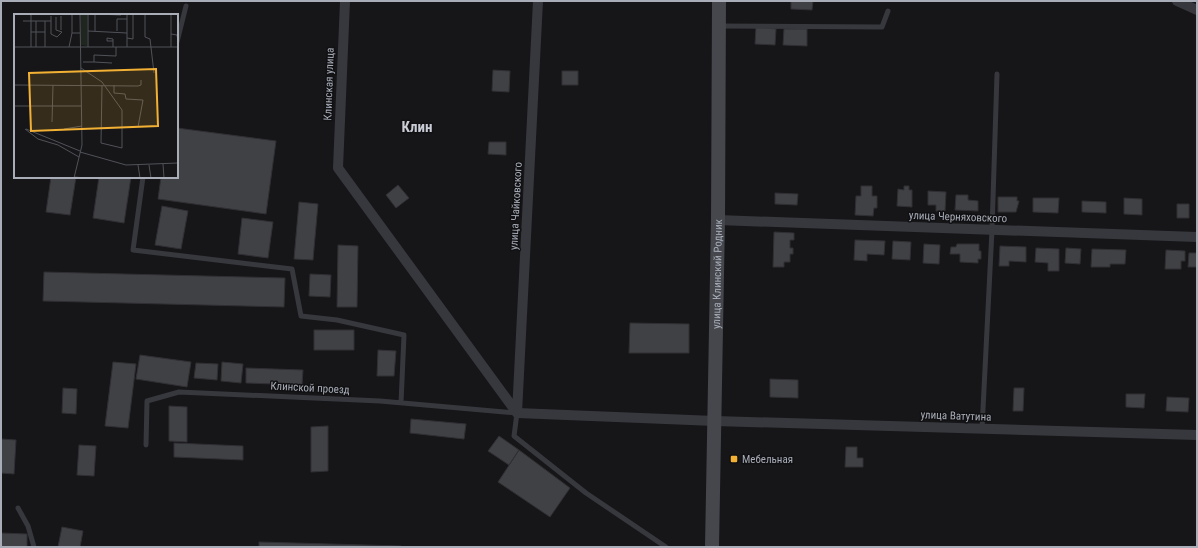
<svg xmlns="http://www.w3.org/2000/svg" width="1198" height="548" font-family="'Roboto Condensed',sans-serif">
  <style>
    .building { fill: #404145; stroke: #303034 }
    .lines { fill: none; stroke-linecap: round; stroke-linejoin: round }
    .service { stroke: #37383d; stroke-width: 5 }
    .minor { stroke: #37383d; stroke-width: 10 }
    .secondary { stroke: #45474d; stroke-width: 14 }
    .poi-dot { fill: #f2b134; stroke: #111113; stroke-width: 1.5 }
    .labels { text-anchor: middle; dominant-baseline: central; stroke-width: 3; stroke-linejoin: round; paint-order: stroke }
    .street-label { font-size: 11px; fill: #a8adb8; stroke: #111113 }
    .poi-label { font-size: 11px; fill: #a8adb8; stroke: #111113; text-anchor: start }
    .district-label { font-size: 15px; font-weight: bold; fill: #c9ccd4; stroke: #111113 }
    .inset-road { fill: none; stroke: #505258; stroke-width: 1 }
    .view { fill: #f2b134; fill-opacity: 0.15; stroke: #f2b134; stroke-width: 2 }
    .inset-edge { fill: none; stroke: #a8adb8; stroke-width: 2 }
  </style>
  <rect width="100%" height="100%" fill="#161618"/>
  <!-- building -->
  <path class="building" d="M791,1H813L812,10L791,9Z
    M756,27L776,29L775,45L755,44Z
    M784,29H807V46L783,45Z
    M493,70L510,71L509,92L492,91Z
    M562,71H578V85H562Z
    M177,128L276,141L266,214L158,199L161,177H177Z
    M489,142H506V155L488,154Z
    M51,177H76L70,215L46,212Z
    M99,177H131L124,223L93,218Z
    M398,185L409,198L396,208L386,195Z
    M861,186H872V196H877V208H874L873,216L855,215L856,196H861Z
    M904,186H909V190H912V207L897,206L898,189L904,190Z
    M928,191L946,192L945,211H936V205H928Z
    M775,193L798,194L797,205L775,204Z
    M956,195H968V200L978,201V211L955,210Z
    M998,197H1017V201H1019L1016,212H998Z
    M1033,198H1059L1058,213L1033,212Z
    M1124,198L1142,199V215L1124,214Z
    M1082,201L1106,202V213L1082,212Z
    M299,202L318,204L313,260L294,259Z
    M1177,204H1189V218H1177Z
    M162,206L188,211L181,249L155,245Z
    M242,218L273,222L268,258L238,254Z
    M774,232L794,233V240H790V248H793V254H790V262H784V267H773Z
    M855,240L885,241L884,255L867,254V261L854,260Z
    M893,241L911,242L910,260L892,259Z
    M924,244L940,245L939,264L923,263Z
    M957,244H979V251H981V259H978V263L960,262V254H950L951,247H956Z
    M338,245L358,246L357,307H337Z
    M1000,246L1026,247V262L1009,261V266H999Z
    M1036,248L1059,249V271H1048V263L1035,262Z
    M1066,248L1081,249L1080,264L1065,263Z
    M1092,249L1126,250L1125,264H1110V267H1091Z
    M1166,250L1185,251V261H1181V269H1165Z
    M1189,253H1197V267H1188Z
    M44,272L285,278L284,307L43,301Z
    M310,274L331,275L330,297L309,296Z
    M630,323L689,324V353H629Z
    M314,330H354V350H314Z
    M378,350L396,351L394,376H377Z
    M140,355L191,362L187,387L136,379Z
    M113,362L136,364L128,428L105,426Z
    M222,362L243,364L241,383L221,381Z
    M196,363L218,364L217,380L194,378Z
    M246,368L303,370L302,385L246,383Z
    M770,379L798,380V398L770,397Z
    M63,388L77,389L76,414L62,413Z
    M1014,388H1024L1023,411H1013Z
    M1126,394H1145L1144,408L1126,407Z
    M1167,397L1189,398L1188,412L1166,411Z
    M169,406L187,407V442L169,441Z
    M411,419L466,424L464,439L410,433Z
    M328,426V471L311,472V427Z
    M499,436L519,450L509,465L488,451Z
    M1,439L16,440L14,474L1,473Z
    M174,443L243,446V460L174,457Z
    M79,445L96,446L94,476L77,475Z
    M846,447H857V458H863V467H845Z
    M519,450L570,488L550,517L498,482Z
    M62,527L83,531L80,547H58Z
    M1,533L27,534V547H1Z
    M259,542L401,546V547H259Z"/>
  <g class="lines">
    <!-- service -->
    <path class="service" d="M720,26L882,27L888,11
      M177,42L186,6
      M143,177L133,250L292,269L301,316L337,320L404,335L401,403
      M982,429L992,230L997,74
      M146,445L147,401L179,392L380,401L517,413L514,436L586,493L666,547
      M18,508L28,526L34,547"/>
    <!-- minor -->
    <path class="minor" d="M345,1L338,168L517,413
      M1177,1L1197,10
      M718,220L1197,237
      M517,413L715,421L1197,435
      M517,413L538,1"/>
    <!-- secondary -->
    <path class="secondary" id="s1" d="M712,547L718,220L719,1"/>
  </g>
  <!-- markers -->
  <rect class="poi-dot" x="730" y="455" width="8" height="8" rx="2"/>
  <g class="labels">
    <!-- street labels -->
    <g class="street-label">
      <text transform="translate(329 84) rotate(-88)">Клинская улица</text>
      <text transform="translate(516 206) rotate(-87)">улица Чайковского</text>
      <text transform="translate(958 217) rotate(2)">улица Черняховского</text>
      <text stroke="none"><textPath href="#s1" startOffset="273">улица Клинский Родник</textPath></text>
      <text transform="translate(310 388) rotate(3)">Клинской проезд</text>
      <text transform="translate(956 416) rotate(2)">улица Ватутина</text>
    </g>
    <!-- poi labels -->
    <g class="poi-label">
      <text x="742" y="459">Мебельная</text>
    </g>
    <!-- district labels -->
    <g class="district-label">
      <text x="417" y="127">Клин</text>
    </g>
  </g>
  <!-- overview -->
  <g transform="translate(14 14)">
    <rect width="164" height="164" fill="#161618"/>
    <path d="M67,0H73V32L67,31Z" fill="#1e261f"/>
    <path class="inset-road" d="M17,0V33M58,0V19M83,0L107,1M131,0V23L136,25L140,59M157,0V33M37,2V20L43,23L48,18L42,16V3M9,7H37M22,7V33M47,16V2M74,17L113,19M81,17V0M103,17V5H113M17,18H31M157,20L163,21L164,27M113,24L119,25V0M0,33H66M31,33V7M55,33L58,19H66M66,33H74V0M74,33H164M99,33V25L93,24V27H99M113,33V0M69,48H80V41L102,42V33M80,48L98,49M67,54L88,68L108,96V134L87,129L88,71M0,71L124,72L127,71V66M100,71V79L111,80L112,85L129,86L124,113M0,92H67M38,108L39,71M11,115L24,125L44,131L65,143M12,115L66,137M50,115L68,112M66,138L112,151L164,149M149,150L150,164M124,151L126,164M135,151L137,164M60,163L72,164M60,164L68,131L66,0"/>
    <path class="view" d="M142,55L144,112L17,117L15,59Z"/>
    <rect width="164" height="164" class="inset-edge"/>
  </g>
  <!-- border -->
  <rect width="1198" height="548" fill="none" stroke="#a8adb8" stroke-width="4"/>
</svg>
